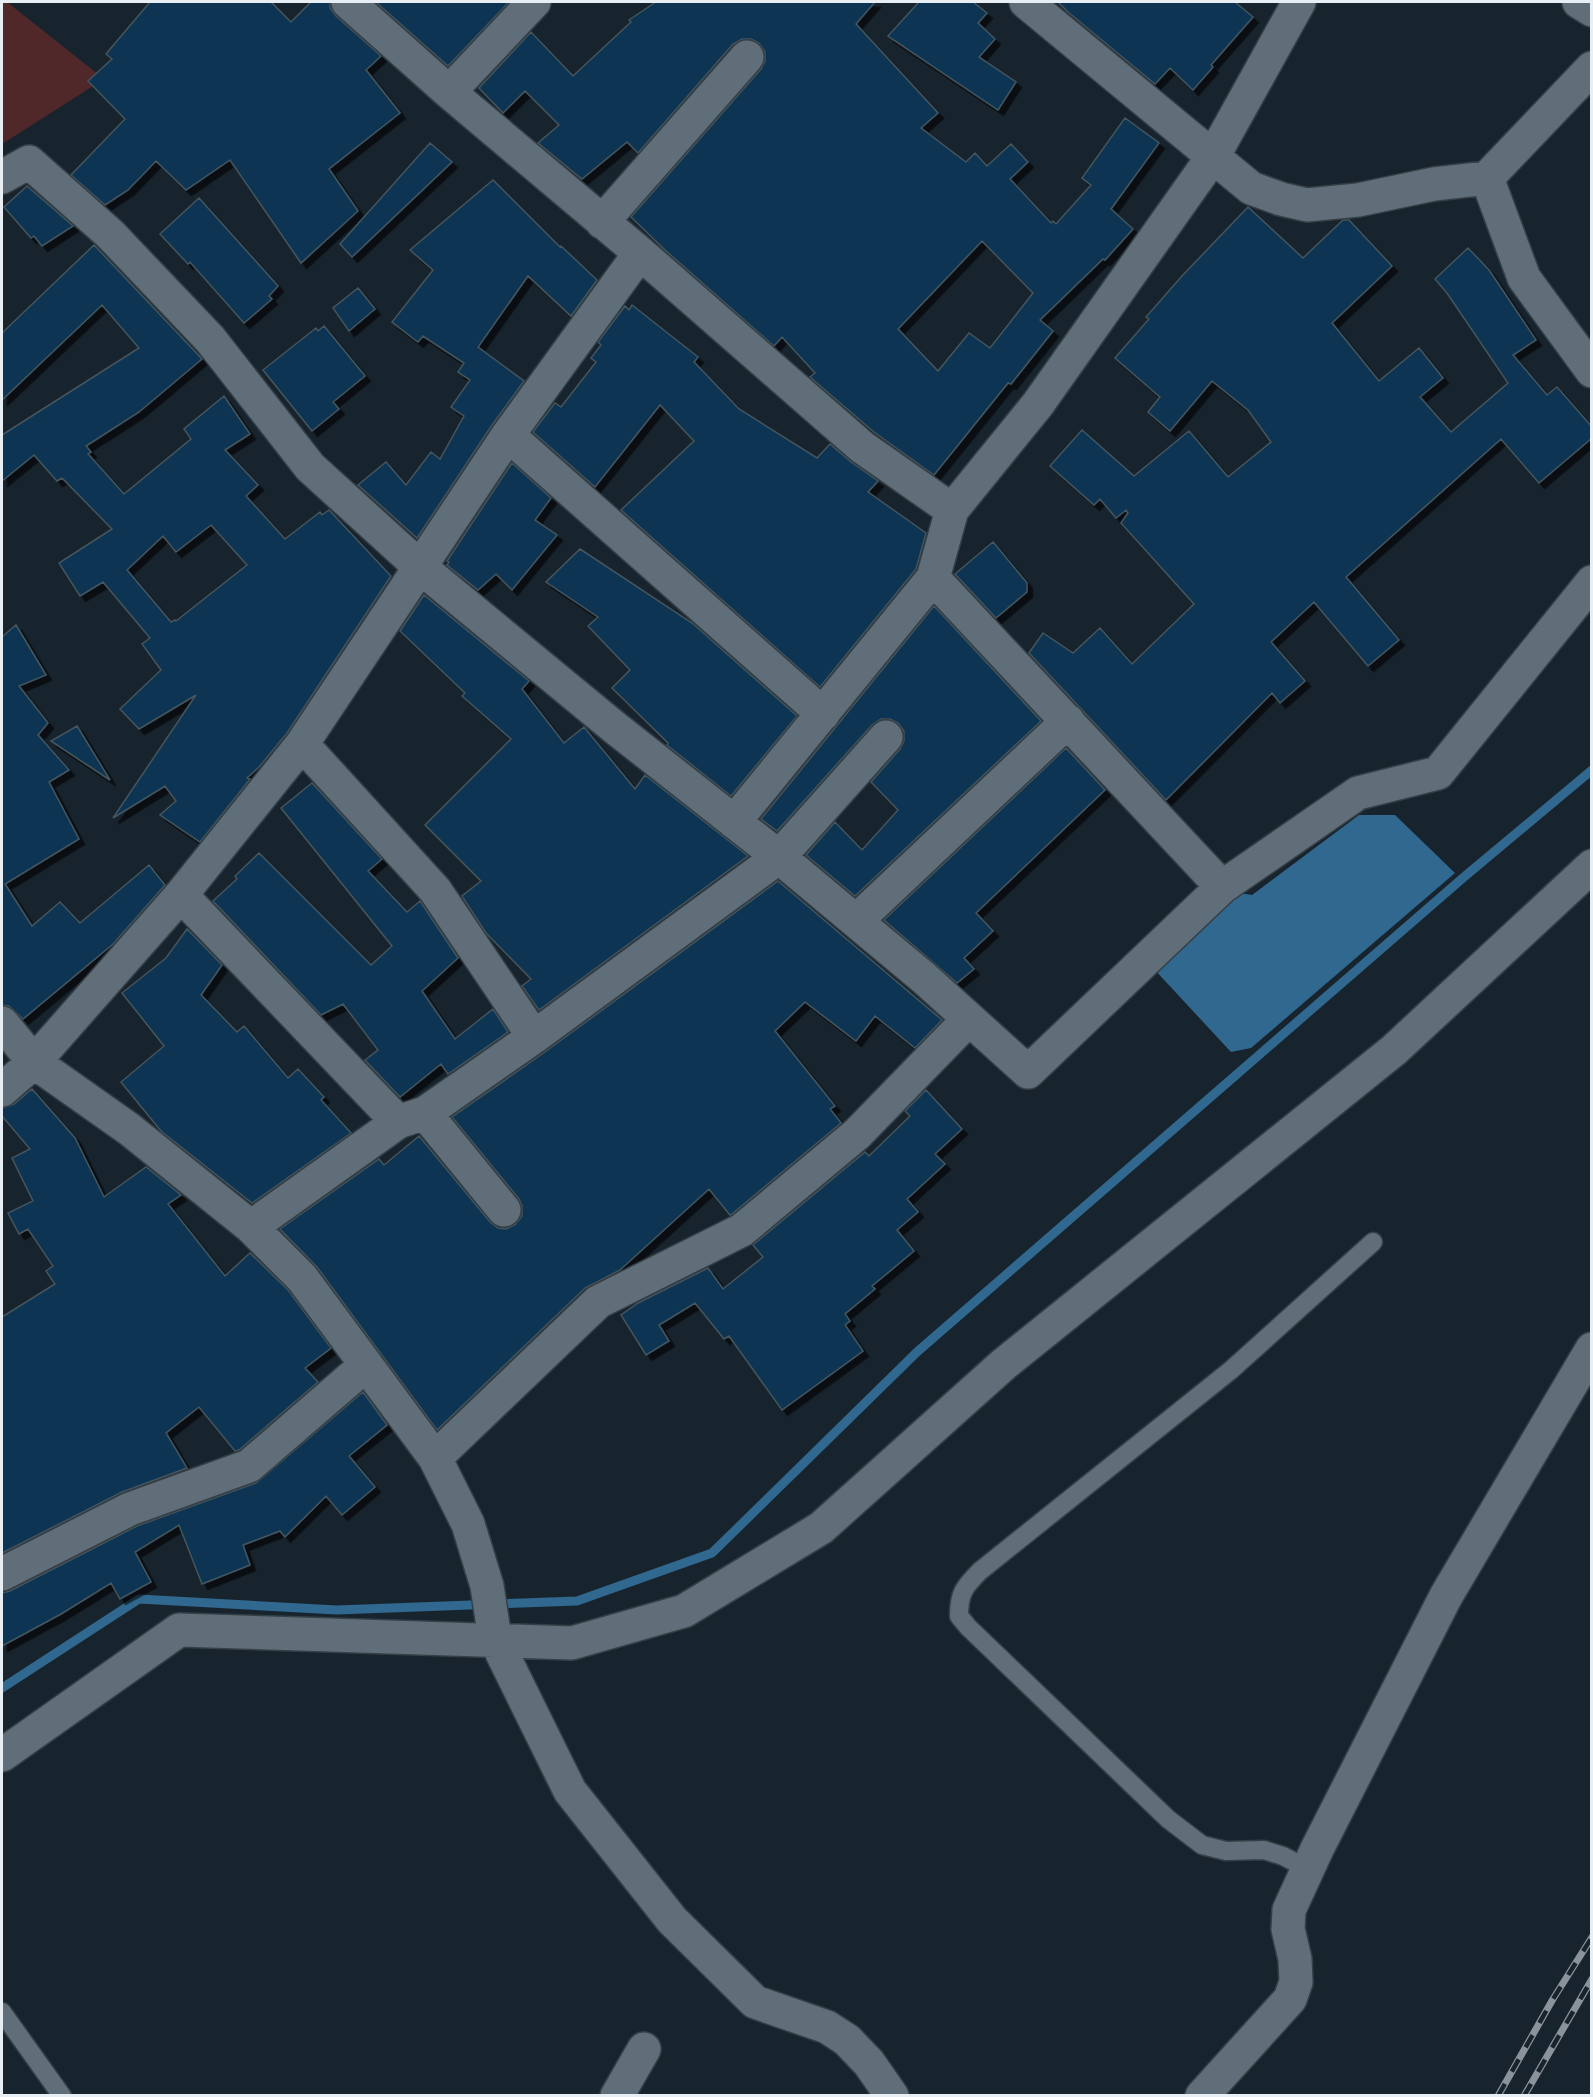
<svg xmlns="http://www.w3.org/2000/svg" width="1593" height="2097" font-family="'Libre Baskerville',serif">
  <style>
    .green { fill: #502829 }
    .water { fill: #30688f }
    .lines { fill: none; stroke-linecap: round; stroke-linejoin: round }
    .stream { stroke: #30688f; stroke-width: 9 }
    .building { fill: #073652; stroke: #46545e; stroke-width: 1.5; fill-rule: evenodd; filter: url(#shadow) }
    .service-casing { stroke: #353f46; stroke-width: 21 }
    .minor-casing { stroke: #353f46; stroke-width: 36 }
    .service { stroke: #606e79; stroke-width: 18 }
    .minor { stroke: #606e79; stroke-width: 33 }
    .rail-casing { stroke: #8a939b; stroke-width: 7 }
    .rail { stroke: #18242d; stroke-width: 4.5; stroke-dasharray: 14; stroke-linecap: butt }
  </style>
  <defs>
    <filter id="shadow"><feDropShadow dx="5.5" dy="5.5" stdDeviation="0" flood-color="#0009"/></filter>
  </defs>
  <rect width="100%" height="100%" fill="#18242d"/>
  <!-- green -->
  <path class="green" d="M2,2H7L104,79L2,144Z"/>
  <!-- water -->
  <path class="water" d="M1359,815H1395L1455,873L1251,1048L1231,1052L1153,968L1233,892L1252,895Z"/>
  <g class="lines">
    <!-- stream -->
    <path class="stream" d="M2,1688L139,1599L337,1610L577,1601L712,1553L917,1352L1464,877L1592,770"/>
  </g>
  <!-- building -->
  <path class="building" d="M150,2H271L291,22L311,2H330V8L336,16L381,56L366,70L400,113L329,169L358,211L301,263L230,160L186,190L156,161L128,190L105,205L71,175L125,119L88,81L112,59L106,54Z
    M376,2H509L448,66Z
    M656,2H875L856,24L938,113L921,128L966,162L975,153L987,166L1011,144L1028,162L1010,179L1051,223L1053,221L1056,224L1091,185L1082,178L1125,118L1159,143L1111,209L1133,229L1105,260L1103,259L1040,320L1053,331L1011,384L1008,383L934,475L874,432L810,377L815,373L782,337L774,346L665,250L631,217L761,69L765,61V52L759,43L751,39H742L733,44L638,153L627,142L582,179L538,143L559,125L525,91L503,113L479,88L531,32L573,76L631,22L629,20ZM982,241L1033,293L990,348L969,333L938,371L898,329Z
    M919,2H973L987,13L978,23L995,39L979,57L1016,82L998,110L888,36Z
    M1058,2H1235L1253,17L1211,65L1213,67L1193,90L1170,68L1155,84L1068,12Z
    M430,143L452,162L352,257L340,244Z
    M493,180L560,247L561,246L597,280L571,316L528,276L478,347L524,381L492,425L417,538L358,485L386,462L406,485L431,452L440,459L464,416L451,407L470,380L458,372L464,363L423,336L418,342L392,322L433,270L410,250Z
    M27,186L73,226L42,246L34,236L31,238L4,207Z
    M199,198L278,286L269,296L272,299L244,323L190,262L188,264L160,234Z
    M1248,207L1303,258L1343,220H1349L1392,266L1332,323L1379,381L1419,348L1443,378L1420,397L1451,432L1508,383L1447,293L1435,279L1468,248L1489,270L1536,340L1513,355L1547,395L1557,387L1592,427V438L1539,483L1501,439L1346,577L1399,640L1368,666L1314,602L1271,642L1305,681L1280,703L1272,693L1166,800L1029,653L1043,633L1073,653L1100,628L1132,664L1194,604L1121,523L1128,513L1126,510L1116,518L1100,499L1094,505L1050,466L1082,430L1134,476L1189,431L1228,477L1271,442L1248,410L1212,381L1170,431L1148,412L1160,397L1115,358L1149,319L1146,317L1182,276Z
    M94,245L202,359L139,412L86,446L91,452L88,454L124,494L191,439L184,429L224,396L250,434L225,450L258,485L246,496L285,539L320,512L322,515L329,510L391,576L287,733L259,767L247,778L250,779L200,842L160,815L176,801L165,786L113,818L196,695L139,729L120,709L161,670L142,644L150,638L103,582L80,596L59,563L112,529L62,478L57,481L34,455L2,481V435L139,348L102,305L2,400V333ZM211,525L247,565L176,621L175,620L171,622L127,570L163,536L176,552Z
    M358,288L375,309L349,331L333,308Z
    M632,305L698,357L694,362L739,409L817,458L830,444L851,462L878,481L868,492L926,533L916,569L820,687L621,510L694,441L660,405L595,487L533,432L555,403L561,407L596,362L591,358L601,345L598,342L625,306L629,310Z
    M324,326L365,376L333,402L339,409L312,431L263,370L316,328L318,331Z
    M512,463L551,498L535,520L557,535L512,590L496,574L478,590L447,565L449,562L447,561Z
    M993,542L1027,583V592L996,618L955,574Z
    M580,549L692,623L797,716L731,796L667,745L668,743L612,688L630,670L588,626L598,617L546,582Z
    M424,595L529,681L522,689L564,743L584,727L635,789L645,775L748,856L539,1010L522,986L531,979L486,933L462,896L481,881L425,825L511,739L462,696L465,693L400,631Z
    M934,606L1041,721L855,896L806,855L835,822L862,850L898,810L871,782L900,749L904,741V731L898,723L890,719H881L872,725L777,831L761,819Z
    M16,625L46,675L19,686L48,723L38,735L69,770L49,782L79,839L5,884L32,926L60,902L80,923L149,865L165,885L113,944L23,1019L9,1006L2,1005V637Z
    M77,726L110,780L51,741Z
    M1066,748L1105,790L976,913L993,931L964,958L974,969L957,983L884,920Z
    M312,783L382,859L368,871L407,912L420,901L458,958L422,991L455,1039L493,1009L508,1032L448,1074L441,1064L400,1097L365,1060L378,1050L343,1004L321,1015L213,901L237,879L235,876L259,853L371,965L392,946L281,808Z
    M778,881L942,1020L915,1048L875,1016L856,1041L805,1002L775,1031L835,1106L830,1109L841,1123L732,1214L730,1215L709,1189L620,1270L585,1288L437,1430L317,1267L280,1229L379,1159L384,1165L419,1136L490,1222L498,1228L506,1229L515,1225L522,1216V1206L519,1199L452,1117L545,1052Z
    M187,929L222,965L201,995L237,1032L244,1026L288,1078L298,1069L324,1097L321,1100L351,1133L252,1203L161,1131L121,1082L164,1046L122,993L166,958Z
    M32,1089L75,1138L104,1197L146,1167L181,1195L168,1204L225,1276L250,1253L288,1290L331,1348L305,1368L318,1382L239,1450L235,1451L199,1407L166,1433L187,1468L122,1492L2,1553V1317L55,1284L46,1271L53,1266L28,1229L19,1234L8,1213L33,1201L12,1158L30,1149L2,1116V1108L14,1104Z
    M926,1090L962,1129L935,1154L945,1164L907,1199L918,1212L897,1230L914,1251L872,1286L875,1289L845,1314L850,1321L845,1325L863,1351L782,1410L729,1336L724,1339L695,1303L659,1325L669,1341L646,1355L621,1315L638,1303L708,1268L723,1289L763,1257L753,1245L865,1152L869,1156L910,1116L905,1111Z
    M363,1392L387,1425L349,1456L375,1487L342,1515L326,1496L285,1537L280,1531L243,1545L250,1565L202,1584L179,1525L135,1552L151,1582L120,1599L111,1583L61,1614L2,1646V1593L10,1591L137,1526L256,1483Z"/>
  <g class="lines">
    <!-- service casing -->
    <g class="service-casing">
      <path id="service" d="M1308,1869L1283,1856L1264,1850L1226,1851L1202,1845L1168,1819L968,1627L959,1616C959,1593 964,1587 980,1571L1231,1370L1373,1242
        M2,2012L62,2096"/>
    </g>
    <!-- minor casing -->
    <g class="minor-casing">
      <path id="minor" d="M348,2L449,92L640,253L862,447L952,510L1038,404L1214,155L1299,2
        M1026,2L1251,188L1281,199L1307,205L1358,200L1434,184L1487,178L1524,278L1592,371
        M1579,2L1592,10
        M449,92L534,2
        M2,177L29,162L110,234L210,339L310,467L420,567L614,727L779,857L924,978L1028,1072L1222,887
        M1487,178L1592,68
        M602,222L747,57
        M508,435L823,714
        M933,578L1222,887L1358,793L1438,773L1592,582
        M302,744L435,890L534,1037
        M734,822L933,578L952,510
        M181,895L398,1122
        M856,921L1068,721
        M2,1023L34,1062L129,1129L251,1227L302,1278L435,1458L468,1524L487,1586L495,1639L570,1791L672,1920L755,2002L827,2027L847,2040L869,2063L892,2096
        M2,1090L34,1062L181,895L302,744L508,435L640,253
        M425,1113L504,1210
        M251,1227L398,1122L425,1113L534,1037L779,857L886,737
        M435,1458L598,1302L742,1230L857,1134L968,1020
        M2,1574L130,1509L249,1466L366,1365
        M2,1755L179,1630L572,1643L684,1611L821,1528L1004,1364L1394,1050L1592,866
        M617,2096L644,2049
        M1202,2096L1290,1999L1296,1982L1295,1959L1288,1929L1289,1910L1317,1849L1446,1596L1592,1349"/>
    </g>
    <!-- service -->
    <use href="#service" class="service"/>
    <!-- minor -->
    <use href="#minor" class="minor"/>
    <!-- rail casing -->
    <g class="rail-casing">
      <path id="rail" d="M1498,2096L1553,1999L1592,1937
        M1524,2096L1592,1979"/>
    </g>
    <!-- rail -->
    <use href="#rail" class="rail"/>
  </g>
  <!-- border -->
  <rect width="1593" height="2097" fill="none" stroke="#e7eff5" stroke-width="6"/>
</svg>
